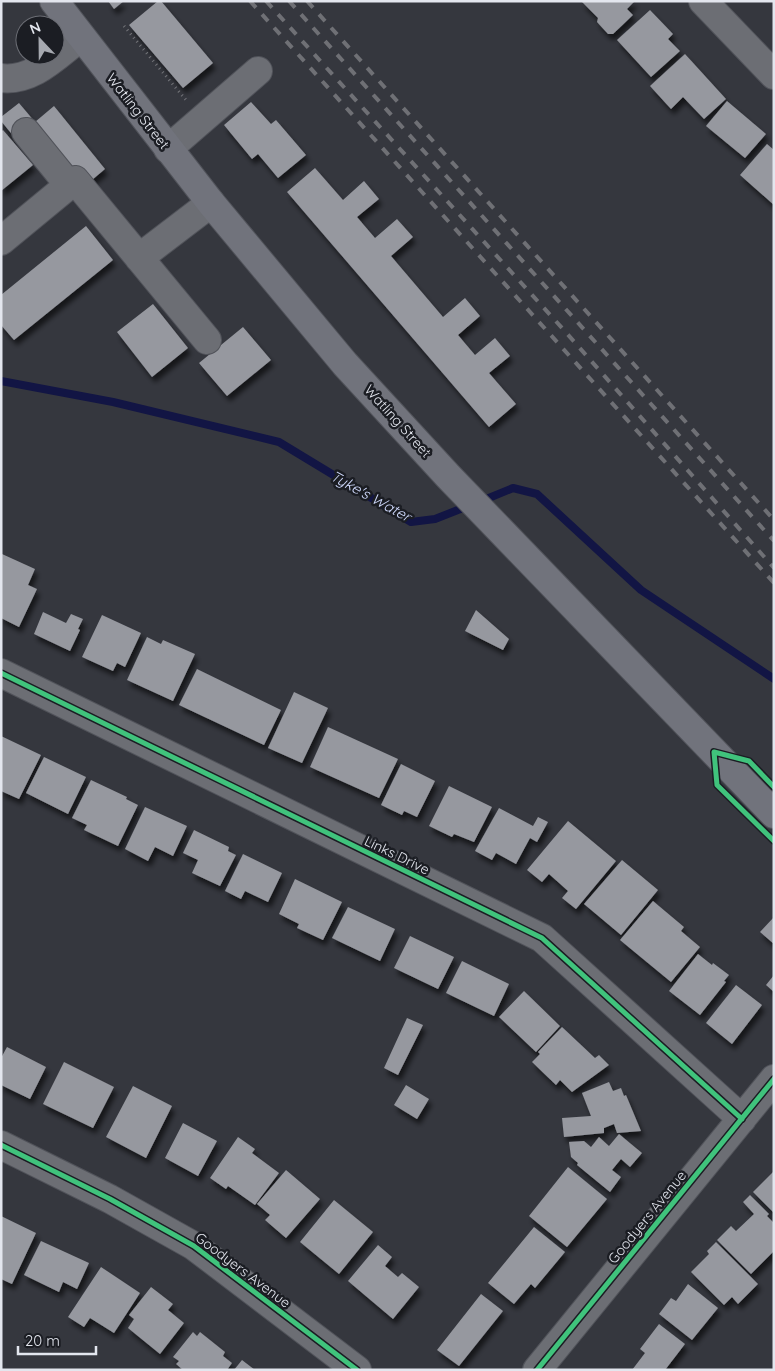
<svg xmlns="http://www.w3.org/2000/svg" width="775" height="1371" font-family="Quicksand,sans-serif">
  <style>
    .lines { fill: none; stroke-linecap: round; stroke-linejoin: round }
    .stream { stroke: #121544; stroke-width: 8 }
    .building { fill: #96989f; filter: url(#shadow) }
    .minor-casing { stroke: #51535a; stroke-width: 30 }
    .major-casing { stroke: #51535a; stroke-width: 30 }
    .path { stroke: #727378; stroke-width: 3; stroke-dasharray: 1 4; stroke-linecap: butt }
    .minor { stroke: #6c6e74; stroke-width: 28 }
    .major { stroke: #71737c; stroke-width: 28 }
    .rail { stroke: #6f7075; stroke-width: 4; stroke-dasharray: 9 9; stroke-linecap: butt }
    .cycleway-casing { stroke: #1b1d23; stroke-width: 8 }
    .cycleway { stroke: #40c37c; stroke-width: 5 }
    .labels { text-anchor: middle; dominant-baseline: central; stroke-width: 5; stroke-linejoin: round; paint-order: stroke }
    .street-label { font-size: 14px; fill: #e3e6ee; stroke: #1b1d23 }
    .water-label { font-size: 15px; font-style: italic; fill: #cfd9fc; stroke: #1b1d23 }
  </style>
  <defs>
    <filter id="shadow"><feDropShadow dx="3" dy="5.5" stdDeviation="2.5" flood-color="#0009"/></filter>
  </defs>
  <rect width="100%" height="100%" fill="#35373e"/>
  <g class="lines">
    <!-- stream -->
    <path class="stream" d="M1,381L113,402L279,442L411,522L435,519L468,506
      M479,502L513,488L537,494L641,590L774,679"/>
  </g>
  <!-- building -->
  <path class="building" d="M108,1H124L114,9Z
    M158,1H161L213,63L183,88L129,25Z
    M581,1H635L627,9L633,15L613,34H608L597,22L598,18Z
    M650,10L673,34L668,39L680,51L651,77L617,40Z
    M685,54L726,99L704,119L683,97L671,109L650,86Z
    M727,101L766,134L745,158L706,126Z
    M251,102L271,124L276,120L306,155L278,178L258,154L252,159L224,125Z
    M19,103L35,122L15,138L1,121V117Z
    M54,106L105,169L86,185L35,122Z
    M3,130L33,165L1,191V132Z
    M767,144L774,150V205L740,175Z
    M315,168L343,200L364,181L379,199L357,217L375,238L397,219L413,237L391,256L443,317L465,298L480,316L458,335L475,355L495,338L510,356L489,373L516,404L489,427L287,192Z
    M86,226L113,260L14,340L1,325V295Z
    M153,304L188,348L152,377L117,332Z
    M243,327L271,360L227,396L199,363Z
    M2,554L35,569L28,585L37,589L19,627L1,618Z
    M476,610L509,639L503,650L465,631Z
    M43,612L66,623L71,614L83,619L78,629L80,630L70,651L34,634Z
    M102,615L141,633L125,667L117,663L113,671L82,657Z
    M147,637L161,644L163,640L195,654L173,701L127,680Z
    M197,669L281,710L264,745L179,705Z
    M294,692L328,708L302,763L268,748Z
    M328,727L398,759L379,798L310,767Z
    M1,736L41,755L19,799L1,791Z
    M44,757L86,777L68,814L26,793Z
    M401,764L435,781L417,817L404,811L402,815L381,805Z
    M91,780L127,797L126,799L138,805L118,846L84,830L87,825L72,818Z
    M449,786L492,807L474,842L454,834L452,837L429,826Z
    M145,807L187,826L173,856L155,847L148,861L125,849Z
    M499,808L533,826L538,817L548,822L537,842L530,838L516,864L496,853L492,860L475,851Z
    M568,821L616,861L576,909L562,898L568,891L549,874L542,882L527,870Z
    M194,830L229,847L228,851L236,855L220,886L192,873L198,860L183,853Z
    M243,854L282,873L268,902L245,891L241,899L225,891Z
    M622,860L658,890L621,935L584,904Z
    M295,879L342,902L323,940L297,928L299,924L279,914Z
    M653,901L684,927L681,931L700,947L671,982L620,940Z
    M348,907L395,929L380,961L332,938Z
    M774,917V944L760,932Z
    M410,936L454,957L438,989L394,968Z
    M698,954L712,965L713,963L729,975L724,981L726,982L700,1015L669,991Z
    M462,961L509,984L494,1016L446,993Z
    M774,975V992L766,985Z
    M736,985L762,1005L732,1044L706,1023Z
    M524,991L560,1026L536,1052L499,1017Z
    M407,1018L423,1025L398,1075L384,1068Z
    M562,1027L595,1058L599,1055L609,1065L572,1092L560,1080L556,1085L532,1062L540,1054L538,1052Z
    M7,1047L46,1067L30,1099L1,1085V1058Z
    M64,1062L114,1087L93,1128L43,1104Z
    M609,1082L613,1091L621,1088L624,1096L626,1095L641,1131L617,1133L614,1124L604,1128V1133L564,1137L562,1118L591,1116L582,1093Z
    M406,1085L429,1099L417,1119L394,1105Z
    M133,1086L172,1106L146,1158L106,1137Z
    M183,1123L217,1141L198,1176L165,1158Z
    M619,1134L642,1153L630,1167L621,1159L612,1170L621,1177L610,1192L577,1165L578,1163L571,1157L569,1142L584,1141L591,1147L599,1137L609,1146Z
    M238,1137L255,1149L252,1153L279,1173L255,1205L228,1186L226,1189L210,1178Z
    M568,1167L607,1199L567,1247L529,1216Z
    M286,1170L320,1199L286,1238L265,1220L270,1215L257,1204Z
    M774,1171V1213L753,1192Z
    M750,1195L769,1214L767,1216L774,1223V1251L751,1274L717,1240L731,1226L736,1231L754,1214L743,1202Z
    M334,1200L373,1232L339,1274L300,1242Z
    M1,1216L36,1233L12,1284L1,1279Z
    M534,1227L565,1252L535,1288L531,1284L514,1304L488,1283Z
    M41,1241L89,1263L77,1289L63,1282L59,1292L24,1275Z
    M716,1242L758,1284L738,1304L732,1297L724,1305L691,1272L709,1254L707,1251Z
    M378,1245L392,1257L385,1266L398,1277L402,1273L419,1287L393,1319L348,1281Z
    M101,1267L140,1293L114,1333L90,1318L84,1327L68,1317Z
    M688,1284L718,1308L692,1340L659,1314L671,1298L676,1301Z
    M151,1287L173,1304L168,1310L184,1323L160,1354L128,1328L134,1319L129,1315Z
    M481,1294L503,1311L459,1366L437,1350Z
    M659,1324L685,1344L665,1370H632L645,1353L640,1349Z
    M193,1332L197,1336L200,1332L225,1352L223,1356L232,1363L227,1370H183L176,1364L179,1361L173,1357Z
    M242,1360L255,1370H234Z"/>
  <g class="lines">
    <!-- minor casing -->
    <g class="minor-casing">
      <path id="minor" d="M703,1L774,75
        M1,78C33,82 57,55 81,37
        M26,132L69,185
        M168,149L258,71
        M1,241L75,180L207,340
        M139,258L211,203
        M1,673L542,938L742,1119
        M1,1145L110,1199L194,1246L357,1370
        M537,1370L774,1079"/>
    </g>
    <!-- major casing -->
    <g class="major-casing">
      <path id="major" d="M54,1L211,203L345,364L448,476L774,814"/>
    </g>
    <!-- path -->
    <path class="path" d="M124,26L186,100"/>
    <!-- minor -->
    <use href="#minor" class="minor"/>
    <!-- major -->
    <use href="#major" class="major"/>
    <!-- rail -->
    <path class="rail" d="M250,1L774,583
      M266,1L562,328L774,568
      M289,1L774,541
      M307,1L774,520"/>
    <!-- cycleway casing -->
    <g class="cycleway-casing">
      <path id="cycleway" d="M1,673L542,938L742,1119
        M774,787L749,761L714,752L717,785L774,841
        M1,1145L110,1199L194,1246L357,1370
        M537,1370L774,1079"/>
    </g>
    <!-- cycleway -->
    <use href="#cycleway" class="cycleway"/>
  </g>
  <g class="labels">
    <!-- street labels -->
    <g class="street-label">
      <text transform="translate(138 111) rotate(52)">Watling Street</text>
      <text transform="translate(398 421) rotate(48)">Watling Street</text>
      <text transform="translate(397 855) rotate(26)">Links Drive</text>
      <text transform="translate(647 1217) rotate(-51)">Goodyers Avenue</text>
      <text transform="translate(243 1270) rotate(37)">Goodyers Avenue</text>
    </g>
    <!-- water labels -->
    <g class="water-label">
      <text transform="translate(371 496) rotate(29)">Tyke's Water</text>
    </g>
  </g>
  <!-- border -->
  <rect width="775" height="1371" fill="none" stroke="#e3e6ee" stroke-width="5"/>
  <!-- north arrow -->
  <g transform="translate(40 40) rotate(338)"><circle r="24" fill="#1b1d23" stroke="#6b6d74"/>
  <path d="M0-4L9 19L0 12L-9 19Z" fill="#a6a9b0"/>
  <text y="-8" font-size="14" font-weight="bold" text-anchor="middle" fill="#e3e6ee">N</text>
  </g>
  <!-- scale -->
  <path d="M18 1346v8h78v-8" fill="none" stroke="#e3e6ee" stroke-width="2.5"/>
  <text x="25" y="1346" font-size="15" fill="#e3e6ee" stroke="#1b1d23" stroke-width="4" paint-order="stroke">20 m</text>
</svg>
